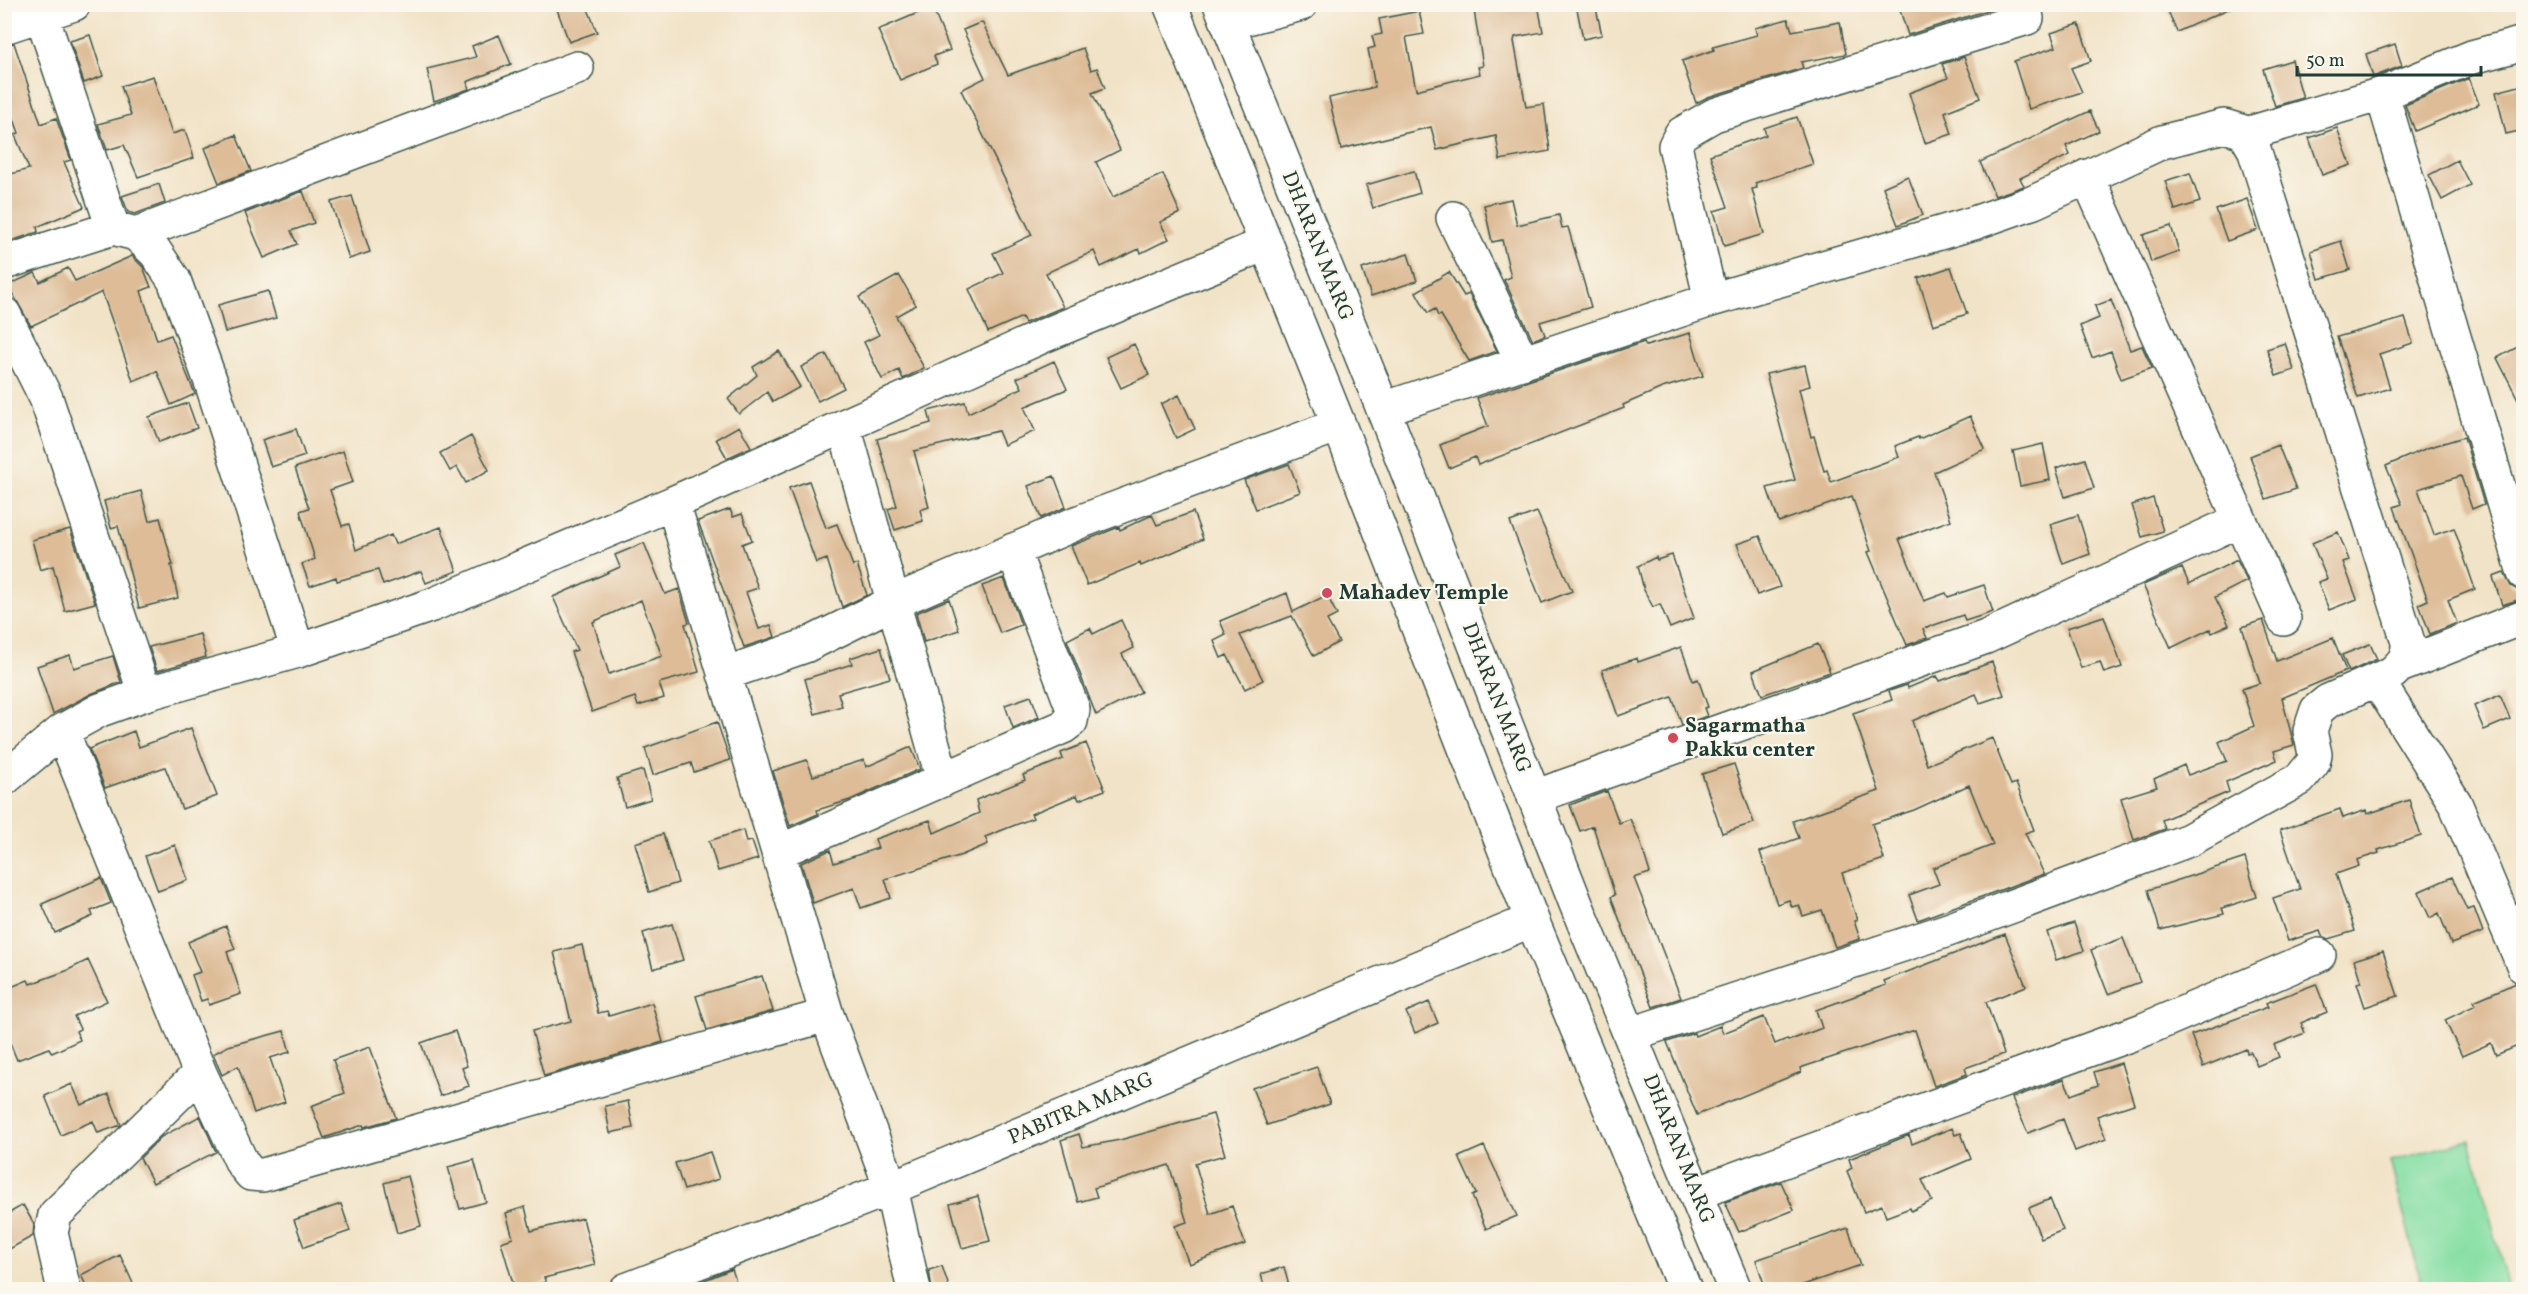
<svg xmlns="http://www.w3.org/2000/svg" width="2528" height="1294" font-family="Vollkorn,serif">
  <style>
    .green { fill: #84dea3; stroke: #528e6c; stroke-width: 1.5 }
    .building { fill: #ddbc97; fill-rule: evenodd }
    .lines { fill: none; stroke-linecap: round; stroke-linejoin: round }
    .minor-casing { stroke: #3e564a; stroke-width: 36 }
    .major-casing { stroke: #3e564a; stroke-width: 36 }
    .minor { stroke: #fff; stroke-width: 33 }
    .major { stroke: #fff; stroke-width: 33 }
    .poi-dot { fill: #d1495b; stroke: #fbf7ec; stroke-width: 2 }
    .labels { text-anchor: middle; dominant-baseline: central; stroke-width: 4.5; stroke-linejoin: round; paint-order: stroke }
    .street-label { font-size: 21px; fill: #1f3d34; stroke: #fbf7ec }
    .poi-label { font-size: 21px; font-weight: bold; fill: #1f3d34; stroke: #fbf7ec; text-anchor: start }
  </style>
  <rect width="100%" height="100%" fill="#fbf7ec"/>
  <filter id="ink" filterUnits="userSpaceOnUse"><feTurbulence type="fractalNoise" baseFrequency=".0167" numOctaves="2"/><feDisplacementMap in="SourceGraphic" scale="12" xChannelSelector="R" yChannelSelector="G"/><feConvolveMatrix kernelMatrix="1 2 1 2 8 2 1 2 1" color-interpolation-filters="sRGB"/></filter>
  <filter id="wash" filterUnits="userSpaceOnUse"><feTurbulence type="fractalNoise" baseFrequency=".008" numOctaves="4" result="noise"/><feDisplacementMap in="SourceGraphic" scale="24" xChannelSelector="R" yChannelSelector="G"/><feGaussianBlur stdDeviation="1.35" result="paint"/><feColorMatrix in="noise" values="0 0 0 0 0 0 0 0 0 0 0 0 0 0 0 0 0 1.4 0 .05"/><feComposite in="paint" operator="in"/></filter>
  <g filter="url(#wash)">
    <rect width="100%" height="100%" fill="#f1e3c7"/>
    <!-- green -->
    <path class="green" d="M2470,1140L2509,1289H2423L2390,1161Z"/>
    <g id="blocks">
      <!-- building -->
      <path class="building" d="M555,4H586L597,32L569,42Z
        M1473,4H1510L1511,9L1538,4L1543,32L1515,37L1514,41L1526,107L1544,104L1550,151L1500,160L1496,136L1437,150L1431,127L1341,149L1329,98L1375,87L1368,49L1375,47L1372,36L1382,34L1379,19L1419,11L1424,34L1406,37L1416,90L1480,74L1478,67L1483,66Z
        M1576,4H1595L1602,35L1583,39Z
        M1898,4H2007L1908,35Z
        M2165,4H2239L2177,32Z
        M932,7L950,50L934,56L937,64L900,80L878,30Z
        M1788,19L1792,31L1840,22L1846,54L1801,62L1803,68L1708,97L1696,103L1682,61L1714,50L1713,47L1757,35L1755,28Z
        M982,22L1008,75L1083,48L1091,70L1097,68L1105,88L1092,93L1120,150L1096,162L1113,197L1163,174L1180,213L1160,222L1169,239L1141,253L1139,249L1101,267L1094,251L1046,273L1063,307L1025,323L1022,317L988,332L969,289L1003,273L993,253L1032,235L961,90L985,78L963,30Z
        M2079,24L2091,61L2071,68L2082,92L2029,109L2014,61L2056,47L2051,33Z
        M90,35L103,76L84,83L70,41Z
        M499,35L511,64L467,82L469,89L434,101L427,69L476,57L472,46Z
        M14,43L41,124L56,118L71,160L64,162L84,207L37,227L38,232L11,241L10,236L4,238V176L29,169L15,135L19,133L4,91V45Z
        M2395,44L2402,66L2373,77L2366,54Z
        M1964,57L1980,98L1945,112L1952,134L1925,143L1909,93L1948,78L1942,64Z
        M2292,60L2303,98L2275,106L2263,69Z
        M153,76L172,134L185,130L194,158L138,177L124,145L107,150L98,124L131,115L121,86Z
        M2469,78L2479,104L2415,131L2405,105Z
        M2523,85V130L2506,134L2496,92Z
        M2090,111L2099,131L2066,146L2070,155L2020,178L2024,186L1995,196L1980,162Z
        M1797,117L1813,164L1755,183L1757,188L1752,189L1764,234L1724,246L1714,211L1728,207L1710,155L1766,135L1764,128Z
        M2337,128L2351,165L2322,175L2309,138Z
        M236,135L251,171L219,183L205,148Z
        M2457,160L2470,185L2442,200L2429,175Z
        M1414,171L1420,193L1373,208L1366,185Z
        M2190,173L2200,202L2175,210L2165,181Z
        M1908,176L1923,215L1898,225L1883,187Z
        M159,184L165,203L135,214L128,212L122,196Z
        M303,191L314,223L291,231L297,244L264,258L245,213Z
        M352,196L370,252L349,259L331,202Z
        M1511,199L1517,225L1559,215L1562,228L1568,227L1591,307L1540,322L1545,335L1533,340L1504,280L1511,277L1502,240L1492,242L1484,205Z
        M2247,199L2258,230L2227,241L2216,210Z
        M2171,226L2179,252L2151,262L2143,235Z
        M2341,241L2350,270L2319,279L2311,251Z
        M1408,254L1417,281L1371,296L1362,269Z
        M132,256L143,267L151,287L141,291L157,340L171,335L195,394L171,405L157,371L133,381L102,292L31,326L8,285L35,273L40,282L68,268L75,281Z
        M1951,267L1967,314L1933,325L1918,278Z
        M1449,272L1464,296L1469,294L1497,351L1469,361L1441,315L1438,316L1435,309L1428,313L1416,292Z
        M899,275L916,305L896,316L924,368L903,379L899,370L882,379L864,342L879,335L859,297Z
        M268,291L276,318L225,332L218,305Z
        M2111,300L2130,350L2142,346L2152,368L2121,379L2111,351L2092,358L2080,326L2099,318L2095,306Z
        M2405,318L2413,343L2379,354L2390,388L2358,398L2337,337Z
        M1690,333L1703,376L1662,388L1623,405L1624,408L1478,465L1475,457L1449,468L1440,445L1488,426L1477,398L1644,342L1646,346Z
        M2285,343L2294,370L2276,376L2267,349Z
        M1134,344L1149,375L1121,388L1106,357Z
        M2523,344V409L2497,358Z
        M779,351L800,387L773,402L767,392L739,414L728,399L757,375L753,367Z
        M826,354L844,388L818,401L801,367Z
        M1054,361L1067,389L1024,407L1035,431L1004,445L998,431L914,451L929,507L920,510L923,521L895,530L888,509L897,506L877,439L931,423L928,411L965,402L968,413L1022,388L1017,378Z
        M1805,365L1810,386L1799,389L1811,437L1814,436L1824,471L1827,470L1831,482L1899,457L1895,446L1918,437L1919,439L1970,416L1985,449L1934,472L1951,520L1899,539L1924,601L1946,593L1948,597L1984,585L1993,612L1965,621L1963,615L1923,629L1927,638L1907,645L1868,552L1871,551L1852,496L1779,522L1767,488L1795,480L1766,374Z
        M1179,395L1195,429L1176,438L1161,404Z
        M188,403L197,428L159,442L149,417Z
        M739,426L751,447L727,458L716,439Z
        M296,429L305,456L271,467L262,440Z
        M471,436L489,470L466,483L457,467L450,471L440,453Z
        M2464,437L2484,504L2472,509L2461,476L2418,489L2434,535L2454,528L2475,589L2448,600L2457,623L2430,634L2419,604L2428,600L2394,507L2402,504L2386,466L2427,448Z
        M2043,444L2050,480L2020,486L2013,451Z
        M2278,445L2296,489L2266,499L2250,456Z
        M343,451L353,482L330,490L342,526L349,524L356,550L391,535L395,544L441,527L457,571L426,583L421,571L383,585L378,570L337,581L336,577L310,586L302,564L315,559L300,511L309,508L295,468Z
        M2085,459L2094,488L2065,497L2056,468Z
        M1289,464L1300,492L1256,509L1244,480Z
        M1054,476L1066,507L1041,518L1028,486Z
        M809,481L826,528L837,524L853,566L857,564L867,595L842,607L827,559L816,563L789,488Z
        M141,491L149,521L160,518L173,565H171L178,598L139,608L118,526L111,528L104,501Z
        M2153,498L2163,531L2142,537L2132,505Z
        M730,509L733,517L742,514L752,540L742,544L758,588L746,592L759,629L771,625L775,637L744,647L698,521Z
        M1193,512L1203,539L1141,566L1140,563L1087,585L1071,546L1119,527L1120,530L1152,515L1157,525Z
        M1537,512L1572,591L1542,603L1510,522Z
        M2078,515L2090,554L2063,564L2050,524Z
        M70,529L95,603L65,611L53,566L40,570L32,540Z
        M2338,532L2349,560L2343,562L2357,599L2329,610L2318,582L2327,579L2312,543Z
        M1760,536L1780,587L1757,595L1737,544Z
        M644,543L665,594L679,589L689,623L685,624L699,672L659,683L664,698L638,706L635,697L592,712L571,652L577,650L553,597L620,567L615,555ZM641,600L662,656L609,674L593,622Z
        M1672,555L1694,618L1670,628L1660,604L1653,607L1644,590L1638,566L1656,557L1657,560Z
        M2237,560L2247,581L2215,597L2229,625L2212,633L2210,629L2171,648L2143,585L2182,568L2189,584Z
        M2504,573L2511,586L2518,590L2521,599L2502,605L2493,577Z
        M1004,578L1021,625L1000,633L982,586Z
        M1287,593L1293,612L1327,595L1337,615L1327,620L1339,642L1314,656L1292,616L1240,635L1263,680L1245,689L1227,655L1221,658L1214,641L1226,635L1220,621Z
        M949,599L959,630L924,642L916,613Z
        M2104,616L2122,667L2104,673L2100,662L2081,668L2067,628Z
        M1121,620L1134,648L1122,654L1141,692L1096,715L1067,640L1090,628L1093,634Z
        M2263,620L2277,661L2333,638L2346,671L2282,698L2294,745L2274,751L2277,760L2226,782L2229,792L2162,820L2165,829L2134,840L2121,798L2157,787L2154,779L2184,765L2188,775L2227,761L2219,742L2254,726L2242,689L2260,683L2242,627Z
        M200,634L206,657L157,671L149,647Z
        M1818,644L1830,672L1762,695L1753,671Z
        M2370,644L2377,659L2349,672L2342,655Z
        M1681,647L1693,681L1698,679L1708,707L1704,708L1707,716L1682,725L1672,697L1618,716L1602,670L1637,658L1638,662Z
        M881,648L890,678L838,693L842,706L815,714L805,679L852,664L850,658Z
        M70,655L74,668L113,656L121,682L91,694L53,714L37,666Z
        M1992,662L2004,695L1980,703L1976,694L1912,721L1927,765L1992,738L2011,785L2016,783L2034,830L2025,833L2044,874L1918,920L1909,895L1939,884L1933,868L1993,845L1969,785L1914,810L1872,824L1884,859L1842,873L1857,920L1854,921L1860,939L1835,947L1822,910L1803,916L1799,905L1792,907L1789,900L1777,904L1760,852L1799,838L1793,821L1879,791L1853,713L1892,700L1889,691L1907,685L1908,688L1937,676L1940,681Z
        M2500,695L2510,719L2484,730L2474,706Z
        M1031,696L1039,717L1013,728L1005,705Z
        M717,722L730,760L694,772L691,763L653,775L645,748Z
        M191,728L217,796L182,809L165,767L105,788L89,749L134,731L139,747Z
        M1086,743L1105,790L1079,800L1077,795L1031,814L1033,818L985,837L988,844L962,855L885,879L891,898L861,908L854,888L813,903L801,863L830,850L834,863L878,848L875,839L930,820L934,833L979,813L976,800L1025,780L1023,775L1063,759L1061,753Z
        M911,747L920,769L850,800L817,810L818,814L790,826L773,771L807,760L813,776L864,760L866,767Z
        M1734,764L1754,823L1722,833L1702,774Z
        M643,770L651,799L625,807L617,778Z
        M1607,791L1619,823L1630,819L1640,841L1650,873L1634,878L1681,998L1653,1007L1611,897L1615,895L1593,826L1580,831L1570,805Z
        M2409,800L2421,836L2378,850L2379,853L2357,860L2359,866L2336,874L2355,931L2328,939L2322,936L2320,931L2288,941L2273,898L2300,889L2280,830L2340,809L2343,818L2366,810L2367,814Z
        M743,830L746,842L752,841L758,859L718,871L709,841Z
        M663,834L678,883L649,892L635,843Z
        M175,845L188,880L158,891L145,856Z
        M2245,858L2257,897L2222,908L2224,914L2160,930L2148,890Z
        M2452,877L2467,910L2474,908L2483,932L2451,944L2439,913L2430,918L2418,892Z
        M101,878L111,903L91,911L93,916L55,933L42,904Z
        M2074,923L2084,951L2056,960L2047,932Z
        M672,924L683,960L653,969L643,933Z
        M226,926L235,949L227,952L241,994L209,1005L207,999L201,1001L192,975L200,972L188,942Z
        M2005,934L2026,986L1986,1002L2004,1054L1965,1068L1967,1074L1934,1086L1915,1030L1800,1068L1801,1072L1697,1115L1667,1042L1694,1033L1695,1036L1720,1026L1723,1033L1764,1017L1775,1044L1787,1039L1788,1041L1822,1028L1816,1010L1886,985L1884,981Z
        M2123,938L2140,982L2108,994L2091,950Z
        M582,945L598,1013L607,1011L609,1016L652,1003L663,1042L544,1076L532,1031L571,1021L554,952Z
        M2383,951L2398,996L2365,1007L2357,983L2361,982L2354,960Z
        M88,960L107,1001L74,1016L80,1029L76,1031L80,1040L52,1053L49,1048L17,1060L4,1028V990L28,980L30,984L66,971Z
        M762,976L773,1011L707,1030L696,996Z
        M2516,983L2523,985V1044L2496,1055L2491,1043L2462,1056L2445,1020L2476,1005L2474,1001Z
        M2316,984L2327,1012L2301,1023L2305,1033L2274,1045L2279,1057L2257,1066L2251,1052L2247,1053L2246,1049L2203,1067L2191,1035L2268,1007L2266,1003Z
        M1429,1002L1438,1023L1415,1033L1406,1012Z
        M284,1031L290,1052L270,1058L285,1102L254,1113L238,1066L222,1075L213,1054L228,1046Z
        M455,1031L467,1066L462,1068L469,1086L440,1096L421,1043Z
        M370,1047L396,1118L364,1127L363,1125L324,1138L311,1106L345,1093L333,1060Z
        M2121,1063L2134,1104L2097,1116L2106,1139L2075,1151L2063,1119L2028,1133L2012,1098L2064,1079L2071,1095L2098,1085L2094,1072Z
        M1317,1067L1330,1104L1267,1125L1252,1088Z
        M72,1084L81,1105L109,1094L121,1125L98,1133L93,1121L61,1135L45,1096Z
        M628,1101L633,1128L610,1133L605,1106Z
        M1213,1114L1225,1155L1195,1163L1210,1214L1232,1206L1245,1244L1189,1264L1175,1226L1187,1222L1169,1165L1094,1188L1097,1197L1078,1202L1061,1140L1079,1134L1083,1147L1120,1140Z
        M200,1116L216,1152L153,1183L140,1158L161,1137Z
        M1952,1128L1955,1135L1961,1133L1971,1159L1922,1180L1932,1201L1911,1211L1910,1208L1886,1217L1882,1205L1864,1212L1847,1171L1852,1168L1849,1159L1909,1135L1912,1144Z
        M1484,1146L1517,1216L1486,1229L1472,1196L1476,1194L1459,1157Z
        M710,1152L719,1179L684,1190L675,1163Z
        M474,1160L486,1202L460,1209L448,1167Z
        M408,1176L421,1226L397,1233L384,1183Z
        M1781,1182L1794,1210L1739,1232L1725,1202Z
        M978,1196L990,1241L962,1248L950,1204Z
        M2050,1199L2063,1230L2041,1239L2029,1208Z
        M341,1204L350,1231L304,1247L294,1220Z
        M23,1205L34,1224L33,1236L4,1252V1216Z
        M525,1207L531,1231L583,1218L595,1265L544,1278L546,1282L515,1290L501,1242L513,1238L506,1213Z
        M1848,1228L1861,1265L1803,1285L1804,1290H1766L1756,1260Z
        M120,1255L136,1290H88L81,1275Z
        M942,1266L950,1290H932L929,1270Z
        M1284,1267L1290,1290H1265L1261,1274Z
        M732,1269L739,1290H680Z"/>
    </g>
  </g>
  <g filter="url(#ink)">
    <use href="#blocks" fill-opacity="0" stroke="#3e564a" stroke-width="1.5"/>
    <g class="lines">
      <!-- minor casing -->
      <g class="minor-casing">
        <path id="minor" d="M38,4L113,228
          M1228,23L1301,4
          M4,27L74,4
          M2382,94L2524,573
          M2246,134L2382,94L2472,57L2524,43
          M2087,176L2284,619
          M1453,218L1523,363
          M136,234L577,68
          M4,263L113,228L136,234L156,253L174,280L212,385L298,651
          M1711,300L1675,146L1681,134L1714,115L2027,18
          M4,314L46,398L145,694
          M1383,409L1711,300L1974,223L2034,202L2162,142L2224,126L2244,132L2254,149L2408,642C2409,657 2402,664 2392,673L2328,701L2317,710L2310,731L2315,754L2313,763L2300,779L2189,840L1948,930L1631,1034
          M844,426L943,780
          M673,503L827,1015L891,1188L914,1290
          M2400,666L2524,617
          M724,674L805,646L894,602L1079,522L1339,425
          M2377,680L2455,803L2524,967
          M62,731L200,1073L242,1163L251,1174L263,1175L827,1015
          M4,779L62,731L100,710L145,694L298,651L432,605L673,503L1043,336L1265,244
          M1534,797L1986,637L2240,520
          M778,852L1063,727L1071,721L1073,709L1013,550
          M1696,1193L2143,1030L2319,955
          M64,1290L51,1233L55,1215L200,1073
          M626,1290L891,1188L1532,920"/>
      </g>
      <!-- major casing -->
      <g class="major-casing">
        <path id="major" d="M1170,4L1339,425L1532,920L1685,1290
          M1220,4L1383,409L1576,904L1735,1290"/>
      </g>
      <!-- minor -->
      <use href="#minor" class="minor"/>
      <!-- major -->
      <use href="#major" class="major"/>
    </g>
  </g>
  <!-- markers -->
  <g class="poi-dot">
    <circle cx="1327" cy="593" r="6"/>
    <circle cx="1673" cy="738" r="6"/>
  </g>
  <g class="labels">
    <!-- street labels -->
    <g class="street-label">
      <text transform="translate(1317 246) rotate(68)">DHARAN MARG</text>
      <text transform="translate(1496 698) rotate(69)">DHARAN MARG</text>
      <text transform="translate(1081 1109) rotate(-23)">PABITRA MARG</text>
      <text transform="translate(1678 1149) rotate(68)">DHARAN MARG</text>
    </g>
    <!-- poi labels -->
    <g class="poi-label">
      <text x="1339" y="593">Mahadev Temple</text>
      <text x="1685" y="726">Sagarmatha<tspan x="1685" dy="24">Pakku center</tspan></text>
    </g>
  </g>
  <!-- margin -->
  <rect width="2528" height="1294" fill="none" stroke="#fbf7ec" stroke-width="24"/>
  <!-- scale -->
  <path d="M2297 66v9h184v-9" fill="none" stroke="#1f3d34" stroke-width="3"/>
  <text x="2306" y="66" font-size="18" fill="#1f3d34" stroke="#fbf7ec" stroke-width="4.5" paint-order="stroke">50 m</text>
</svg>
